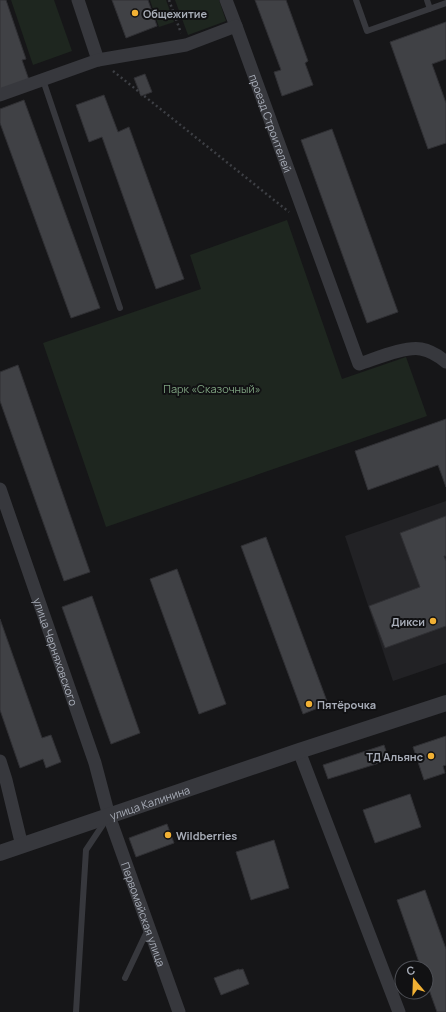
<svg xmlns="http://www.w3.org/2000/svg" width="446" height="1012" font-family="Manrope,sans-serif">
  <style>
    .built { fill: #222225 }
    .green { fill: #1e261f }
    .building { fill: #404145; stroke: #303034 }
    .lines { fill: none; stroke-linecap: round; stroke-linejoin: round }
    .path { stroke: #3d3f44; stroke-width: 2.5; stroke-dasharray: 2 3; stroke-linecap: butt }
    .service { stroke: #37383d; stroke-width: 6 }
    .minor { stroke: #37383d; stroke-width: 13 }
    .tertiary { stroke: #37383d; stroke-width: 16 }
    .poi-dot { fill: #f2b134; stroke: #111113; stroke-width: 1.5 }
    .labels { text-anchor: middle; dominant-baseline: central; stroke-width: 4; stroke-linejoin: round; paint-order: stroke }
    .poi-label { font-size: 11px; font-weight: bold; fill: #a8adb8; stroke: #111113; text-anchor: start }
    .street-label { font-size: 11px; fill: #a8adb8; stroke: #111113 }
    .park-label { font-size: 11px; fill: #7fa381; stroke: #111113 }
  </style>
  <rect width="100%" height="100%" fill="#161618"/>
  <!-- built -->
  <path class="built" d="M446,501V663L393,681L345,536Z"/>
  <!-- green -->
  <path class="green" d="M11,0H54L72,51L33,65Z
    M150,0H166L174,22L159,27Z
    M175,0H219L226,21L188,35Z
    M287,220L342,379L406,357L427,416L106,527L43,343L201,289L190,255Z"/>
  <!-- building -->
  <path class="building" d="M0,0H6L26,59L22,60L29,80L0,90Z
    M112,0H148L157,26L126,38Z
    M255,0H286L308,61L305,63L313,85L282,96L274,72L281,70Z
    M446,22V59L432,64L446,103V143L428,149L390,42Z
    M145,74L152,92L141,96L134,78Z
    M104,95L118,132L129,127L184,279L156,289L102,137L89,142L76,105Z
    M24,100L100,308L71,318L0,123V109Z
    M332,129L398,312L367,323L301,140Z
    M18,365L90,572L64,581L0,401V372Z
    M446,419V487L438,465L368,490L355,451Z
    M446,516V556H444L446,561V626L385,648L369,606L420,587L400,533Z
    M266,537L328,704L303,714L241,546Z
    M177,569L226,704L199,714L150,579Z
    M92,596L140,733L111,744L62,607Z
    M0,619L42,738L51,735L61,762L46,768L43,759L20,768L0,710Z
    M446,736V765L443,766L445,773L424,780L413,747Z
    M384,745L389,760L328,779L323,765Z
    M410,794L421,827L375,843L363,810Z
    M167,824L174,843L136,857L129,838Z
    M274,840L289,888L251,900L236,852Z
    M425,890L446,949V1012H437L426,981V968H421L397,900Z
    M239,969V970L243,969L249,984L221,995L214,978Z"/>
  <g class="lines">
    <!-- path -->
    <path class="path" d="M169,0L181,33
      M113,71L289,212"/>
    <!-- service -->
    <path class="service" d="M356,0L367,31L446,3
      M427,0L430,9
      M43,80L120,308
      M125,978L148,929
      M76,1012L86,850L106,820"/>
    <!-- minor -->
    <g class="minor">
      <path d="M78,0L98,60"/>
      <path d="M226,0L236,26"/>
      <path id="s1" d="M0,95L98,60L186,45L236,26L359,364C375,359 405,346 421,349C431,351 439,356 446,362"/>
      <path id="s2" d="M0,489L95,763L109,816L179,1012"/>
      <path d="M299,751L399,1012"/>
      <path d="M0,761L6,780L22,846"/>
    </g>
    <!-- tertiary -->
    <path class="tertiary" id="s3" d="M0,853L299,751L446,703"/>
  </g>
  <!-- markers -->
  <g class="poi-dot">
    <circle cx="135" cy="13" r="4"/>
    <circle cx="433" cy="621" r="4"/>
    <circle cx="309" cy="704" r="4"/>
    <circle cx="431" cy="756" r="4"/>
    <circle cx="168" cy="835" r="4"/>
  </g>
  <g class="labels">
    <!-- poi labels -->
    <g class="poi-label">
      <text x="143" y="13">Общежитие</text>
      <text x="425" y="621" text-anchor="end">Дикси</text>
      <text x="317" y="704">Пятёрочка</text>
      <text x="423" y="756" text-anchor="end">ТД Альянс</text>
      <text x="176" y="835">Wildberries</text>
    </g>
    <!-- street labels -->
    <g class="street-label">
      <text stroke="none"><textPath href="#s1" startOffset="350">проезд Строителей</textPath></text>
      <text stroke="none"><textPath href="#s2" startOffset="172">улица Черняховского</textPath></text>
      <text stroke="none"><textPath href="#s3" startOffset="158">улица Калинина</textPath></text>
      <text stroke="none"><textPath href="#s2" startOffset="449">Первомайская улица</textPath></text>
    </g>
    <!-- park labels -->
    <g class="park-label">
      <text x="212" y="388">Парк «Сказочный»</text>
    </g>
  </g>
  <!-- north arrow -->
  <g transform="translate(414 980) rotate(341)"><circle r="19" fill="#111113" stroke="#4d4f55"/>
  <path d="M0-3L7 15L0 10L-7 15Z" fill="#f2b134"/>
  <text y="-6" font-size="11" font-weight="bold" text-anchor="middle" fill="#a8adb8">С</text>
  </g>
</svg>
